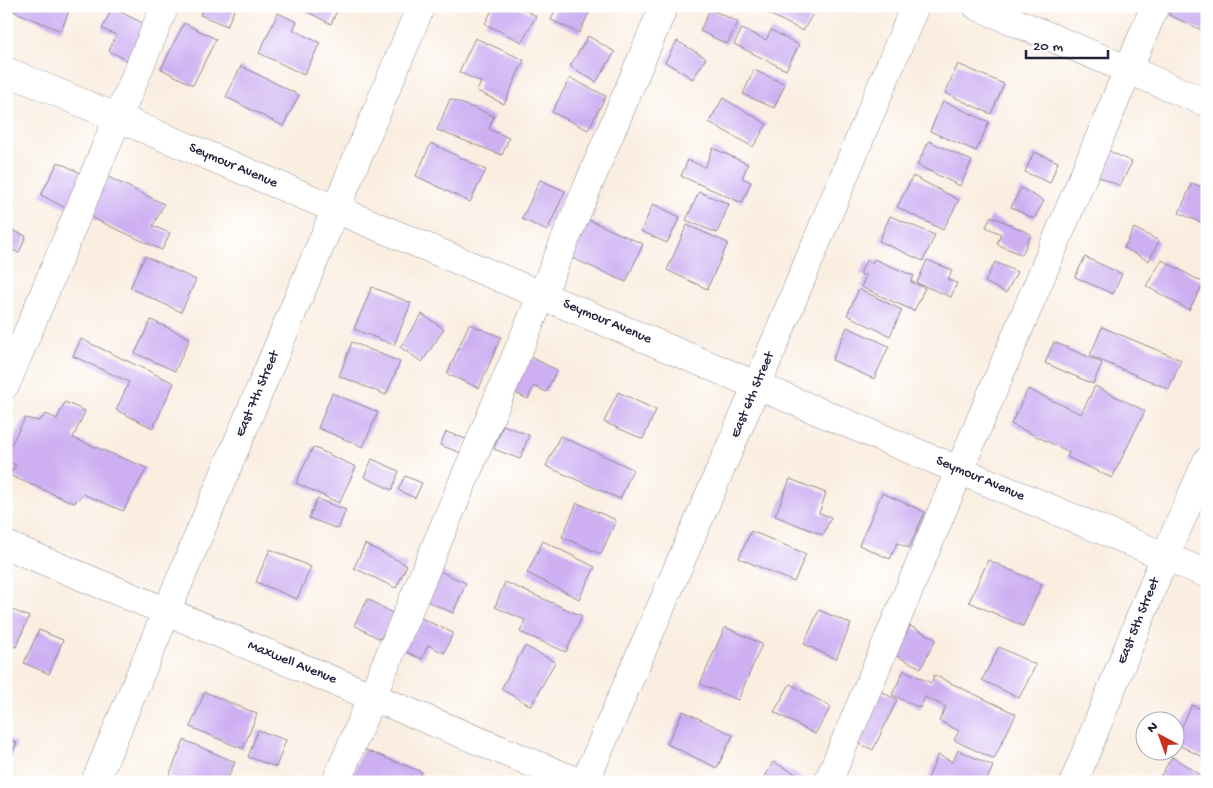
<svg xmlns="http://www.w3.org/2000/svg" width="1213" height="788" font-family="'Gochi Hand',sans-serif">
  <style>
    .building { fill: #cdaff2 }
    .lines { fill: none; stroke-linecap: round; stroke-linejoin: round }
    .minor-casing { stroke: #8e888e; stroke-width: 29 }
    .minor { stroke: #fff; stroke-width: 28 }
    .labels { text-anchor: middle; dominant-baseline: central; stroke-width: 4; stroke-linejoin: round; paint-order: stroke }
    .street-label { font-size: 14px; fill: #22223b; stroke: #fff }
  </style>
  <rect width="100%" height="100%" fill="#fff"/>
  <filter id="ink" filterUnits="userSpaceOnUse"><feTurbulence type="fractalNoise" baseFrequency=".02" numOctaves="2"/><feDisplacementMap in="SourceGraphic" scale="10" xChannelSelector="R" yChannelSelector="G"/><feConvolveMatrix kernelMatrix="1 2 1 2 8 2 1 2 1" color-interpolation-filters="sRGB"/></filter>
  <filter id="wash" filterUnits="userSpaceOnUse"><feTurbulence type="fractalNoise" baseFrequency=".0096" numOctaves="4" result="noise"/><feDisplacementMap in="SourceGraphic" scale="20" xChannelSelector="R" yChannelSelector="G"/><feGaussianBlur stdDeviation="1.12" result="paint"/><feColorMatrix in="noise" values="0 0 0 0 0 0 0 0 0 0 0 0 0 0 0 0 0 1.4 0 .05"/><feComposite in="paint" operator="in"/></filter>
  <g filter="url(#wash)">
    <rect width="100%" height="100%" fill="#faeee1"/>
    <g id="blocks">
      <!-- building -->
      <path class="building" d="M6,6H71L61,31L6,8Z
        M204,6H236L227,26L200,15Z
        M296,6H339L331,24Z
        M494,6H517L536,16L522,42L485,24Z
        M557,6H586L591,9L579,33L551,20Z
        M761,6H813L816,8L803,31L759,9Z
        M1173,6H1202L1207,9L1206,32L1169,15Z
        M112,8L149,26L131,62L109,51L116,35L102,29Z
        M710,9L738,22L727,44L700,31Z
        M278,13L297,22L293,30L320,43L304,75L259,53Z
        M184,23L216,39L193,85L161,69Z
        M742,29L766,40L771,30L799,45L786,70L734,44Z
        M588,36L615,52L596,82L570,66Z
        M475,38L524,60L504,104L477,91L481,82L459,72Z
        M677,41L706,58L693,79L665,62Z
        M958,64L1004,84L991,114L945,93Z
        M241,66L299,95L283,126L226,97Z
        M754,70L785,84L774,108L743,94Z
        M570,78L606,96L588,130L552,112Z
        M723,98L767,124L753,147L709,122Z
        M450,99L494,116L489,129L509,138L502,155L437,130Z
        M943,101L989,122L976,151L930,131Z
        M929,141L972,161L960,186L917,165Z
        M431,143L486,170L470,202L416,176Z
        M713,148L748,164L742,178L751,182L742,203L681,176L688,160L705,167Z
        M1107,150L1132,162L1120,186L1095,175Z
        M1034,152L1058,162L1050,183L1025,172Z
        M58,162L88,177L71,211L41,195Z
        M106,176L164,204L153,226L170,233L162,250L88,216Z
        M913,176L959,200L943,230L897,207Z
        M540,180L565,191L547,231L522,219Z
        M1192,183L1207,189V225L1179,213Z
        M1021,188L1044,201L1034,219L1011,207Z
        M699,192L729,204L717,233L686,220Z
        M653,204L680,217L667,243L641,231Z
        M890,216L935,235L923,261L879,241Z
        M991,216L1031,234L1022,255L997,244L1001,234L986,227Z
        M582,217L643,244L626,282L565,255Z
        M687,225L728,243L707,289L667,270Z
        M6,228L26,236L19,253L6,247Z
        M1134,228L1159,241L1149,261L1124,248Z
        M145,256L196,280L181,312L130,288Z
        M1085,257L1122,274L1113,294L1075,277Z
        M874,259L914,276L911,282L925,288L914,311L861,287L866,276L860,274L866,260L872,263Z
        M927,260L952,270L948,280L957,283L951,297L917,283Z
        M1162,260L1204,283L1189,310L1146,286Z
        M995,262L1017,272L1006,293L985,282Z
        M372,287L411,303L394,345L354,329Z
        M859,289L902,310L890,336L847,315Z
        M422,314L444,329L422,362L400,347Z
        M151,320L190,338L175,371L135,353Z
        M469,324L501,337L479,388L447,374Z
        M847,327L889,346L874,379L832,360Z
        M1102,327L1181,360L1169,389L1090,356Z
        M81,339L174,383L153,428L116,410L129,382L73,356Z
        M352,342L400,362L386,395L339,376Z
        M1054,342L1102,363L1093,384L1045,363Z
        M530,357L557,370L546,392L534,386L528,399L513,392Z
        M1095,386L1145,411L1112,478L1067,457L1069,452L1011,424L1028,389L1081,414Z
        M618,392L656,410L643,439L604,422Z
        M332,393L378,412L363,447L318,428Z
        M65,402L85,411L73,438L147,468L123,511L83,494L74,503L9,475L16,465L6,461V454L25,418L39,421L46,414L57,419Z
        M503,425L529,435L520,459L494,449Z
        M446,432L466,439L461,453L440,445Z
        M560,436L633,469L620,499L546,466Z
        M313,447L356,467L339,503L296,483Z
        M372,459L399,471L392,490L364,477Z
        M405,476L422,483L415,498L398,490Z
        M790,479L826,493L819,513L831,517L823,535L775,516Z
        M882,493L925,512L909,548L897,543L890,559L859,545Z
        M317,499L346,510L338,529L309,518Z
        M577,503L616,520L601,554L562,537Z
        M751,531L806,554L794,582L739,558Z
        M543,541L595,567L579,599L527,573Z
        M365,544L407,565L396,588L354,568Z
        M270,549L311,567L297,599L256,582Z
        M988,560L1042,584L1023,626L969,602Z
        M437,570L466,583L453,613L424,600Z
        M505,582L582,616L566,652L520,632L525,620L495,607Z
        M368,599L394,614L380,639L354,625Z
        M6,607L29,617L16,647L6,643Z
        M819,610L851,624L836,659L804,644Z
        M417,616L453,633L444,653L428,645L422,659L402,650Z
        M910,626L936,639L921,668L895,655Z
        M725,627L762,644L738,700L700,684Z
        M39,630L63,640L49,674L24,663Z
        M525,646L555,662L531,706L501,689Z
        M999,647L1036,665L1019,698L982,680Z
        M904,670L931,683L934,675L1016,714L994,759L954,740L959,731L939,721L946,707L925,697L920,708L892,695Z
        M790,684L831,707L815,734L774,712Z
        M876,689L897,700L873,750L852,740Z
        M205,692L257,714L243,749L190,727Z
        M1192,705L1207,712V759L1176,744V739Z
        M683,711L733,735L717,768L667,744Z
        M258,730L286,740L276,767L248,757Z
        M6,738L17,743L6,766Z
        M184,740L235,762L226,782H181L169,776Z
        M363,749L422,772L417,782H349Z
        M958,750L993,766L986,782L927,781L938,755L953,762Z
        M1172,757L1201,775L1197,782H1157Z
        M773,762L804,778L802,782H762Z"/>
    </g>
  </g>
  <g filter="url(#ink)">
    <use href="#blocks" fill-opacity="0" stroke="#8e888e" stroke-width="1"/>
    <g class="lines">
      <!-- minor casing -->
      <g class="minor-casing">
        <path id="minor" d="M977,6L1207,103
          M6,71L1207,574
          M6,384L165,6
          M6,545L578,782
          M95,782L421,6
          M336,782L664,6
          M585,782L757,385L915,6
          M828,782L1155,6
          M1074,782L1165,556L1207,461"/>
      </g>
      <!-- minor -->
      <use href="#minor" class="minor"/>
    </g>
  </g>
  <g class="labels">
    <!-- street labels -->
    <g class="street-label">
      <text transform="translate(233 166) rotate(23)">Seymour Avenue</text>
      <text transform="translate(607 322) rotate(23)">Seymour Avenue</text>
      <text transform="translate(258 394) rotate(-67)">East 7th Street</text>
      <text transform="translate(753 395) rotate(-67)">East 6th Street</text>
      <text transform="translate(980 479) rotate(23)">Seymour Avenue</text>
      <text transform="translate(1139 621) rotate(-68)">East 5th Street</text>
      <text transform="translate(292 663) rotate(22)">Maxwell Avenue</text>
    </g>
  </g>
  <!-- margin -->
  <rect width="1213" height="788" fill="none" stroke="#fff" stroke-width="25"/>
  <!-- north arrow -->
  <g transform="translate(1160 736) rotate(319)"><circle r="24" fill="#ffffff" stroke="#a7a7b1"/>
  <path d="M0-4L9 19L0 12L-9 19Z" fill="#c8321e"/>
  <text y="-8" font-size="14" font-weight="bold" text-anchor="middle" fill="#22223b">N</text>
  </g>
  <!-- scale -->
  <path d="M1026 50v8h82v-8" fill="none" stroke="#22223b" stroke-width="2.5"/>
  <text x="1033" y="50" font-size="15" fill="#22223b" stroke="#ffffff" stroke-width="4" paint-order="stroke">20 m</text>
</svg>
